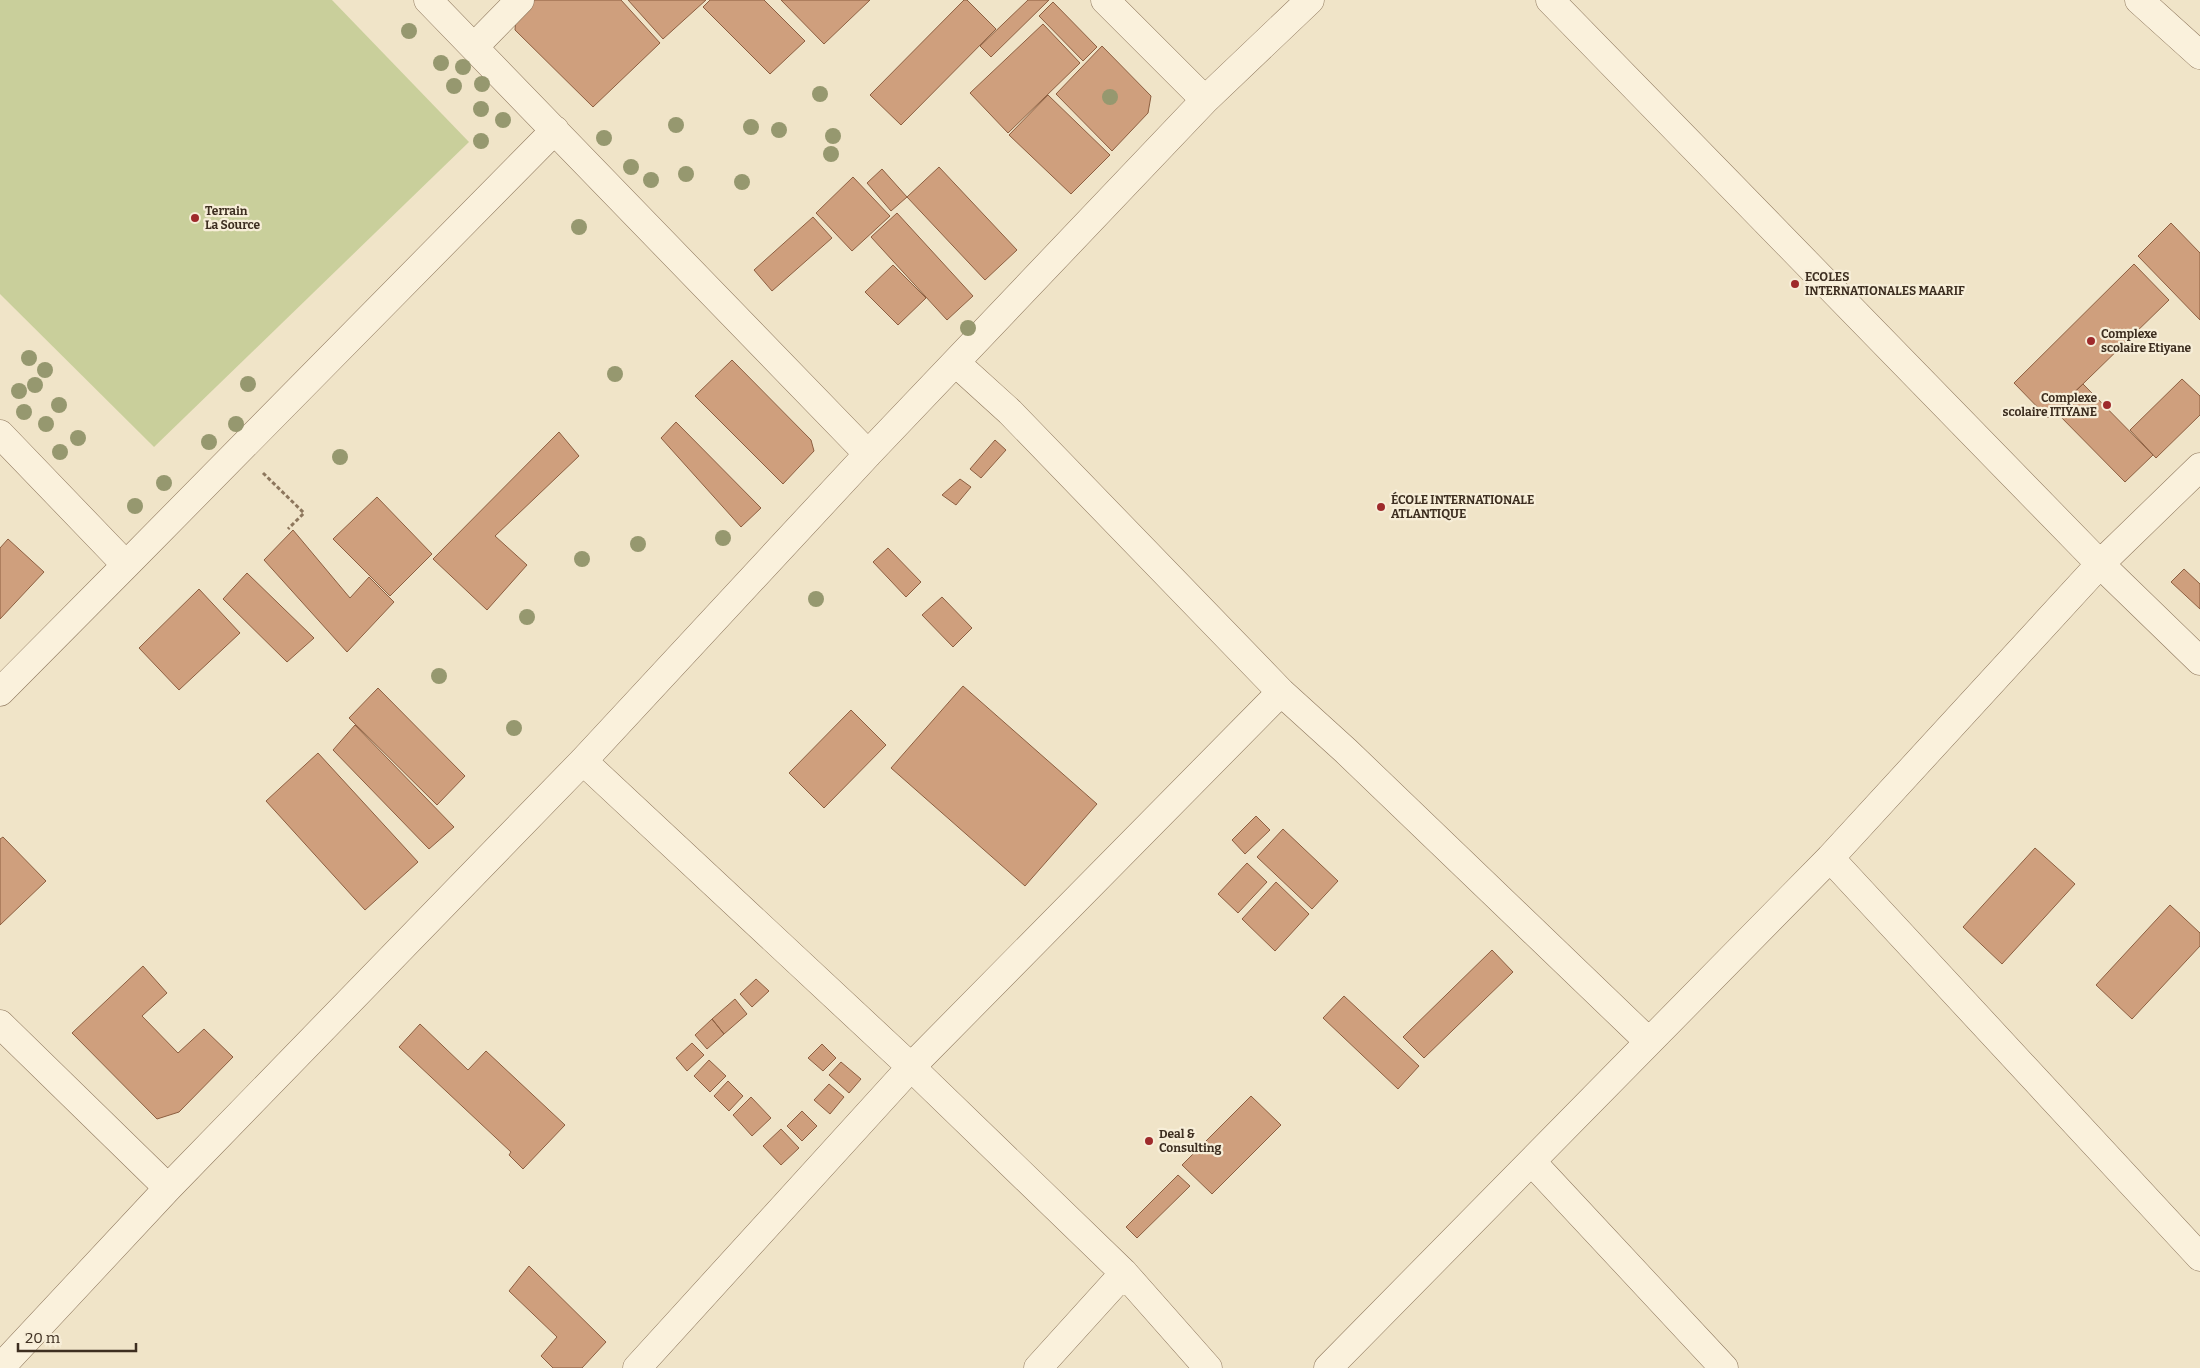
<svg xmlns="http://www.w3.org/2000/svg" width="2200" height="1368" font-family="Bitter,serif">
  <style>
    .green { fill: #c9cf9b }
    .building { fill: #cf9f7d; stroke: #8d5f41 }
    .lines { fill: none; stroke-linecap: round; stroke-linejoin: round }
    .street-casing { stroke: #8d765c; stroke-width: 29 }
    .path { stroke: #8d765c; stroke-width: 3; stroke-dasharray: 4 2.5; stroke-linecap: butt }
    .street { stroke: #faf1dc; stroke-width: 28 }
    .tree { fill: #96986f }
    .poi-dot { fill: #9e2a2b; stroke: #f7eed8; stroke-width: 2 }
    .labels { text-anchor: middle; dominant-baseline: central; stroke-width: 4.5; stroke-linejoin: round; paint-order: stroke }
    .poi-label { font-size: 12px; font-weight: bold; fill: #3d2e20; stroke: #f7eed8; text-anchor: start }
  </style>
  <rect width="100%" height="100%" fill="#f0e4c8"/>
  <!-- green -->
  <path class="green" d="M0,0H332L469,142L154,447L0,294Z"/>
  <!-- building -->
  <path class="building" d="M533,0H621L660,43L593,107L515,30L516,16Z
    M628,0H706L663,39Z
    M710,0H764L805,41L770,74L703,7Z
    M781,0H870L824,44Z
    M964,0H967L996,29L901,125L870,95Z
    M1028,0H1049L991,57L980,46Z
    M1053,2L1097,47L1083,61L1039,16Z
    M1043,24L1080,63L1008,133L970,93Z
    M1102,46L1151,96L1148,113L1112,151L1056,94Z
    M1048,95L1110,155L1071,194L1009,135Z
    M939,167L1017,250L985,280L907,197Z
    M882,169L907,197L891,211L867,183Z
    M853,177L890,216L852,251L816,213Z
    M897,213L973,296L947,320L871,237Z
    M813,217L832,238L772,291L754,270Z
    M2171,223L2200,253V320L2138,256Z
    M2134,264L2169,300L2048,418L2014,383Z
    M893,265L926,298L898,325L865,292Z
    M732,360L811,440L814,451L783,484L695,396Z
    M2182,379L2200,396V415L2156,458L2130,430Z
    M2083,384L2153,455L2125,482L2055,411Z
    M676,422L761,508L741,527L661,438Z
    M559,432L579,456L495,536L527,565L487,610L433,559Z
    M995,440L1006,450L981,478L970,469Z
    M960,479L971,487L956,505L942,495Z
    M377,497L432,554L390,596L333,539Z
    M293,530L350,598L369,577L394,602L347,652L264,560Z
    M8,539L44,572L0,619V548Z
    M888,548L921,582L906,597L873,562Z
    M2184,569L2200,584V609L2171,582Z
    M247,573L314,638L287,662L223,599Z
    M199,589L240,633L179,690L139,648Z
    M942,597L972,628L953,647L922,615Z
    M963,686L1097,804L1025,886L891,768Z
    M378,688L465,776L437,805L349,718Z
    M851,710L886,745L824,808L789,773Z
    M355,725L454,827L429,849L333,750Z
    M318,753L418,862L365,910L266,801Z
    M1256,816L1270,830L1245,854L1232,840Z
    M1283,829L1338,881L1312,909L1257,857Z
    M3,837L46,881L0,925V839Z
    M2035,848L2075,884L2002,964L1963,927Z
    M1247,863L1267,882L1238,913L1218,894Z
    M1276,882L1309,914L1275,951L1242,919Z
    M2170,905L2200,933V946L2132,1019L2096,985Z
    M1492,950L1513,972L1424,1058L1403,1037Z
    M143,966L167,993L142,1016L178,1053L204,1029L233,1057L179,1112L157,1119L72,1033Z
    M756,979L769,991L752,1007L740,994Z
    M1344,996L1419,1066L1398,1089L1323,1018Z
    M735,999L747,1014L724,1034L712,1019Z
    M712,1019L724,1034L707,1049L695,1035Z
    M420,1024L468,1070L486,1051L565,1125L523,1169L509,1155L511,1152L399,1047Z
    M692,1043L704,1055L687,1071L676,1058Z
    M822,1044L836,1058L823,1071L808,1058Z
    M709,1060L726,1076L710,1092L694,1076Z
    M841,1062L861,1079L849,1093L829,1075Z
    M728,1081L743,1096L729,1111L714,1096Z
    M829,1084L844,1097L830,1114L814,1100Z
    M1251,1096L1281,1125L1212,1194L1182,1165Z
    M751,1097L771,1118L752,1136L733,1115Z
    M802,1111L817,1126L802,1141L787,1126Z
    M781,1129L799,1148L781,1165L763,1146Z
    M1178,1175L1190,1186L1137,1238L1126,1227Z
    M529,1266L606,1342L582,1368H553L541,1356L557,1337L509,1291Z"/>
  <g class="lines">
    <!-- street casing -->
    <g class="street-casing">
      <path id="street" d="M428,0L868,454
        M1105,0L1205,100
        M1550,0L2100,564L2200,661
        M2139,0L2200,55
        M474,47L520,0
        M956,363L1010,412L1281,692L1346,751L1648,1041
        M0,434L126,565L0,692
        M126,565L555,130
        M583,761L911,1067L1124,1273L1208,1368
        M1830,858L2200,1257
        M0,1024L168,1188
        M1532,1162L1724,1368
        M0,1368L168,1188L583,761L868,454L1205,100L1310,0
        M637,1368L911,1067L1281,692
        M1038,1368L1124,1273
        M1328,1368L1830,858L2100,564L2200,467"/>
    </g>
    <!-- path -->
    <path class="path" d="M263,473L304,513L288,529"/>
    <!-- street -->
    <use href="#street" class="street"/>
  </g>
  <!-- trees -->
  <g class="tree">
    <circle cx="409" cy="31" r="8"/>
    <circle cx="441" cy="63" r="8"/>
    <circle cx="463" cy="67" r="8"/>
    <circle cx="482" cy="84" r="8"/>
    <circle cx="454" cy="86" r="8"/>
    <circle cx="820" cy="94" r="8"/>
    <circle cx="1110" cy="97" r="8"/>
    <circle cx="481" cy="109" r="8"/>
    <circle cx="503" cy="120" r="8"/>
    <circle cx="676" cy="125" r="8"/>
    <circle cx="751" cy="127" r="8"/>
    <circle cx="779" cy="130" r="8"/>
    <circle cx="833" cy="136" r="8"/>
    <circle cx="604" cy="138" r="8"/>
    <circle cx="481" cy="141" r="8"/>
    <circle cx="831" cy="154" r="8"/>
    <circle cx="631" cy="167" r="8"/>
    <circle cx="686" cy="174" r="8"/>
    <circle cx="651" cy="180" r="8"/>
    <circle cx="742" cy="182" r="8"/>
    <circle cx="579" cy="227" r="8"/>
    <circle cx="968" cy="328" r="8"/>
    <circle cx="29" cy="358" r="8"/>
    <circle cx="45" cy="370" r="8"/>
    <circle cx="615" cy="374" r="8"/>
    <circle cx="248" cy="384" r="8"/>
    <circle cx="35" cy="385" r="8"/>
    <circle cx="19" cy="391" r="8"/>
    <circle cx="59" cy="405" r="8"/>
    <circle cx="24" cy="412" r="8"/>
    <circle cx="46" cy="424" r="8"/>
    <circle cx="236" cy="424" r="8"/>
    <circle cx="78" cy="438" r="8"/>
    <circle cx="209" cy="442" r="8"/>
    <circle cx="60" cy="452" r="8"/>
    <circle cx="340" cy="457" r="8"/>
    <circle cx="164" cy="483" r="8"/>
    <circle cx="135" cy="506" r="8"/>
    <circle cx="723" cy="538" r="8"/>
    <circle cx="638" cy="544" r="8"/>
    <circle cx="582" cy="559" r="8"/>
    <circle cx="816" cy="599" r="8"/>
    <circle cx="527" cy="617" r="8"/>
    <circle cx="439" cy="676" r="8"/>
    <circle cx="514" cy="728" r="8"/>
  </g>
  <!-- markers -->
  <g class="poi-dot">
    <circle cx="195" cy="218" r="5"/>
    <circle cx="1795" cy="284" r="5"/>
    <circle cx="2091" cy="341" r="5"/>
    <circle cx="2107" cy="405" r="5"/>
    <circle cx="1381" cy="507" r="5"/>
    <circle cx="1149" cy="1141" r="5"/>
  </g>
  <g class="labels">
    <!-- poi labels -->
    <g class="poi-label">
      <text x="205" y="211">Terrain<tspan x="205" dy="14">La Source</tspan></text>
      <text x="1805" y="277">ECOLES<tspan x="1805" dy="14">INTERNATIONALES MAARIF</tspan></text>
      <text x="2101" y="334">Complexe<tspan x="2101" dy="14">scolaire Etiyane</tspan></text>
      <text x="2097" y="398" text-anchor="end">Complexe<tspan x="2097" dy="14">scolaire ITIYANE</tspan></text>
      <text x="1391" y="500">ÉCOLE INTERNATIONALE<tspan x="1391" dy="14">ATLANTIQUE</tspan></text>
      <text x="1159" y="1134">Deal &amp;<tspan x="1159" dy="14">Consulting</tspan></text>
    </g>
  </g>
  <!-- scale -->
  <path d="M18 1343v8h118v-8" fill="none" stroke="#3d2e20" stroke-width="2.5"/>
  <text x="25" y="1343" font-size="15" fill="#3d2e20" stroke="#f7eed8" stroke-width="4" paint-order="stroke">20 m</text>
</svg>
